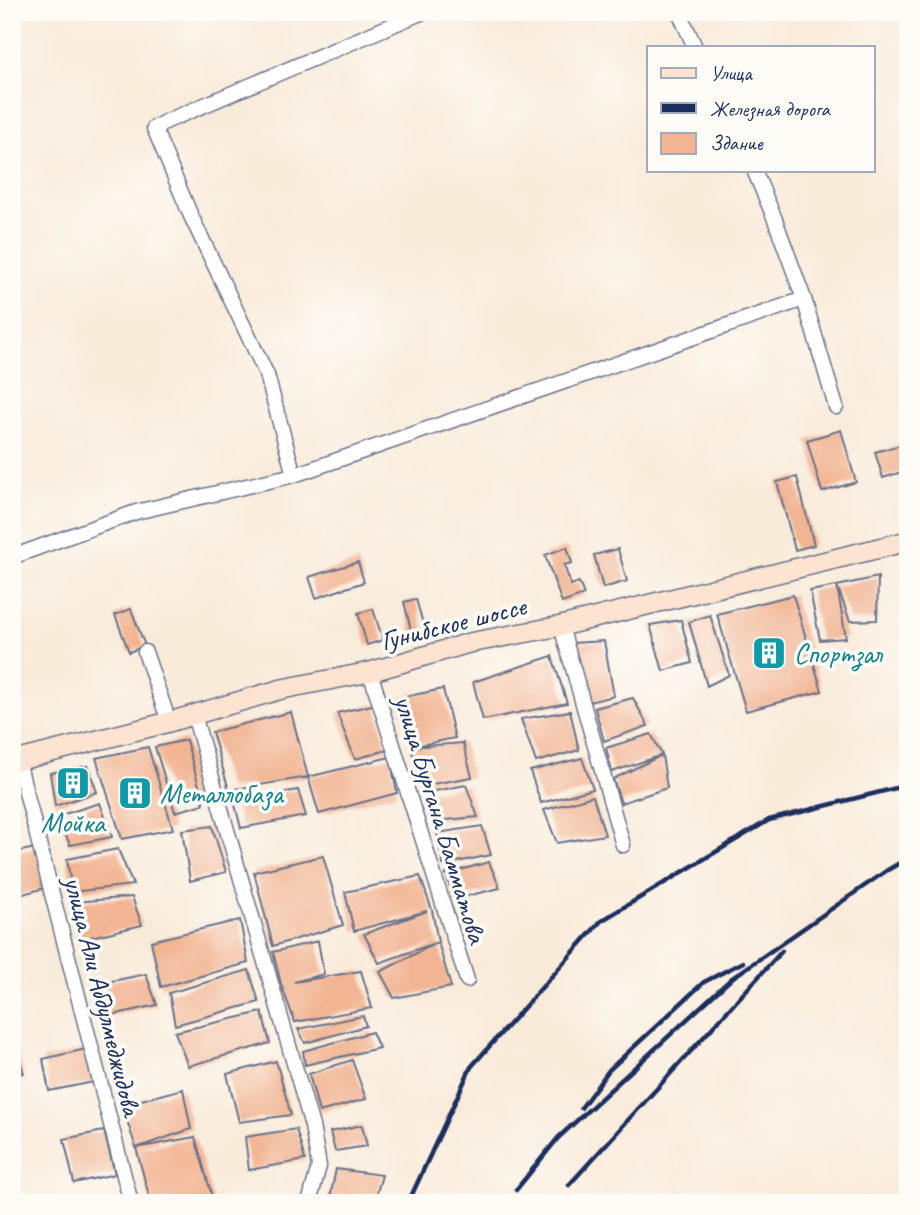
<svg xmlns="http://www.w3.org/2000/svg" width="920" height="1215" font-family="Caveat,sans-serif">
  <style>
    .building { fill: #f2b492 }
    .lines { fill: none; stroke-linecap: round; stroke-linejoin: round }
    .minor-casing { stroke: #697189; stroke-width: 17 }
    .secondary-casing { stroke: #697189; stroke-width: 22 }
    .minor { stroke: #fff; stroke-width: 14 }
    .secondary { stroke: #fde4d1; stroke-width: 19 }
    .rail { stroke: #1b2f5e; stroke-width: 4.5 }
    .labels { text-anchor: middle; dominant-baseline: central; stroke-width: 7; stroke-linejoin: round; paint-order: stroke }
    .street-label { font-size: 28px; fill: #1b2f5e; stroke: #fdfcf7 }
    .culture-label { font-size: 28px; fill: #0d838f; stroke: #fdfcf7; text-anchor: start }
  </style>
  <rect width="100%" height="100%" fill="#fdfcf7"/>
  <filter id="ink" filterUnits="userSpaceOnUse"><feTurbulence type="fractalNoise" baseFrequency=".0143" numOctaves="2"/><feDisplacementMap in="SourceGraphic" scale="14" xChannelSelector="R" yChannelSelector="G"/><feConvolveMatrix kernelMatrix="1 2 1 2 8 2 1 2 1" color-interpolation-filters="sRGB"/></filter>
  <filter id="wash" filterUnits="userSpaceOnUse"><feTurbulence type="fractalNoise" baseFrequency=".00686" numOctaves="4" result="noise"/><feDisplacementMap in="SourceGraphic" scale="28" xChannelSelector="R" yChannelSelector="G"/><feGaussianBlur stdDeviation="1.57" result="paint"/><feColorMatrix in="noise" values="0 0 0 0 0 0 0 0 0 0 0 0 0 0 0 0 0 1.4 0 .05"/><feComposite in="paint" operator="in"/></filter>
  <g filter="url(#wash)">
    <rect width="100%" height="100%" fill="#f9ebda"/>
    <g id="blocks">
      <!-- building -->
      <path class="building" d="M841,430L856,482L822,492L807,440Z
        M904,444L908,458V470L883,478L875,452Z
        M797,477L814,545L795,550L777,482Z
        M567,547L572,563L564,565L571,585L579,582L584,595L562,603L545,555Z
        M618,549L627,581L603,588L594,555Z
        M358,562L364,582L316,598L309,577Z
        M878,577L877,620L850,621L837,586Z
        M837,586L846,638L820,640L810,591Z
        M793,595L822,691L746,711L717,614Z
        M416,599L425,631L412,634L404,602Z
        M131,609L145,646L129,652L115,615Z
        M373,609L383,640L367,645L358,613Z
        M710,615L729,675L707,686L689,622Z
        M681,620L692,663L663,671L650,625Z
        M604,641L614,696L585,703L572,643Z
        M552,656L567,703L483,720L473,682Z
        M443,689L455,738L411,747L463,743L472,777L421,786L411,747L399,698Z
        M633,698L648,726L604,741L595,708Z
        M376,704L387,750L355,759L337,713Z
        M570,711L579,750L536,762L521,719Z
        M291,712L308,777L229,790L212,732Z
        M651,734L662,755L612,772L606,748Z
        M186,740L204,804L175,812L155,747Z
        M148,747L173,829L122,839L96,758Z
        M662,755L667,788L621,803L613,779Z
        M390,757L397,793L319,814L308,777Z
        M582,758L593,789L541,803L530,771Z
        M88,766L97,792L55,806L50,773Z
        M466,785L478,817L434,821L424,793Z
        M298,790L306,816L241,828L234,801Z
        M593,796L605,835L557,843L544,810Z
        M100,803L112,837L70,845L58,816Z
        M212,826L226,872L190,881L182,830Z
        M482,826L491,855L443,865L437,833Z
        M35,848L45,888L12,897V853Z
        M118,849L133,885L72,892L67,859Z
        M323,856L343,925L273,946L254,872Z
        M489,862L500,888L454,899L446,874Z
        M420,876L432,910L438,942L379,963L364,934L427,911L354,931L345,892Z
        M132,897L142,925L83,939L75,902Z
        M240,920L248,963L161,987L151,941Z
        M318,941L324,974L294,982L361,971L372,1008L295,1022L281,984L273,952Z
        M438,942L451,987L394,998L380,972Z
        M249,970L259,1002L175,1025L169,993Z
        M146,974L157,1005L108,1016L98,984Z
        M262,1012L270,1043L188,1066L175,1032Z
        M363,1016L366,1026L305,1043L298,1029Z
        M372,1032L379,1048L305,1065L303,1051Z
        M12,1040H13L24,1073L12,1075Z
        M86,1049L94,1082L49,1091L43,1059Z
        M352,1060L366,1099L319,1112L309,1074Z
        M276,1061L291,1115L239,1122L227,1074Z
        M183,1089L191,1129L136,1148L122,1105Z
        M362,1125L367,1146L335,1151L330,1132Z
        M296,1129L305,1160L249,1170L245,1137Z
        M104,1131L115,1174L74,1183L64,1139Z
        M195,1137L214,1203H151L136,1148Z
        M336,1169L382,1175L374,1203H329Z"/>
    </g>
  </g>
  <g filter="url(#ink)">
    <use href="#blocks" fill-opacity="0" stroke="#697189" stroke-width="2"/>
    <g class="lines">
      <!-- minor casing -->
      <g class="minor-casing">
        <path id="minor" d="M679,12L695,47
          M754,170L774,217L804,299L836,407
          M294,475L267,375L191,216L154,128L167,121L423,12
          M12,557L136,512L294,475L804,299
          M561,626L623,845
          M145,652L169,722
          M370,672L467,980
          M194,715L312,1126L319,1166L309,1203
          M18,761L131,1203"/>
      </g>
      <!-- secondary casing -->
      <g class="secondary-casing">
        <path id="secondary" d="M12,762L169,722L282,689L370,672L469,643L561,626L908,541"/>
      </g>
      <!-- minor -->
      <use href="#minor" class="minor"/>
      <!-- secondary -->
      <use href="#secondary" class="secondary"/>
      <!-- rail -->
      <path class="rail" d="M581,1108L609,1070L704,982L743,962
        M569,1185L782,951
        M516,1190L558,1138L732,978L886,871L908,858
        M408,1203L471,1067L601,921L769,820L908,785"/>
    </g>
  </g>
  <!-- icons -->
  <defs>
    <g id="building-square" transform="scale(1.75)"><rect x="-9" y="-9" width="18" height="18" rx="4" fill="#0f9aa8" stroke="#fdfcf7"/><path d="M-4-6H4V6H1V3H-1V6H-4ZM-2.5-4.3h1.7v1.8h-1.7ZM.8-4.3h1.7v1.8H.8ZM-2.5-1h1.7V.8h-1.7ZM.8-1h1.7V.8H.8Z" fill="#fff"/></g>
  </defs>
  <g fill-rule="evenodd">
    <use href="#building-square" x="769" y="653"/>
    <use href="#building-square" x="73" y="783"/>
    <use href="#building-square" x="135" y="793"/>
  </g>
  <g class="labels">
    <!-- street labels -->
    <g class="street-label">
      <text transform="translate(453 623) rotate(-14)">Гунибское шоссе</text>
      <text transform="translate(441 819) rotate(73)">улица Бургана Бамматова</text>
      <text transform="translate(103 996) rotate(76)">улица Али Абдулмеджидова</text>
    </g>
    <!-- culture labels -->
    <g class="culture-label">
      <text x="794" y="653">Спортзал</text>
      <text x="160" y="793">Металлобаза</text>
      <text x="73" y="822" text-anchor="middle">Мойка</text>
    </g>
  </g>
  <!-- margin -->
  <rect width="920" height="1215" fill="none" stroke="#fdfcf7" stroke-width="42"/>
  <!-- legend -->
  <rect x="647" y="46" width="228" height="126" fill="#fdfcf7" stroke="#a3aaba" stroke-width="2"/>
  <rect x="661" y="68" width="35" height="10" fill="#fde4d1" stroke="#a3aaba" stroke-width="2"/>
  <text x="710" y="80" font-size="21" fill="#1b2f5e">Улица</text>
  <rect x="661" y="103" width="35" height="10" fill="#1b2f5e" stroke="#a3aaba" stroke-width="2"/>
  <text x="710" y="116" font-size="21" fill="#1b2f5e">Железная дорога</text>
  <rect x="661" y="133" width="35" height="21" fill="#f2b492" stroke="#a3aaba" stroke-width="2"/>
  <text x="710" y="150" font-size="21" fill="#1b2f5e">Здание</text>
</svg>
